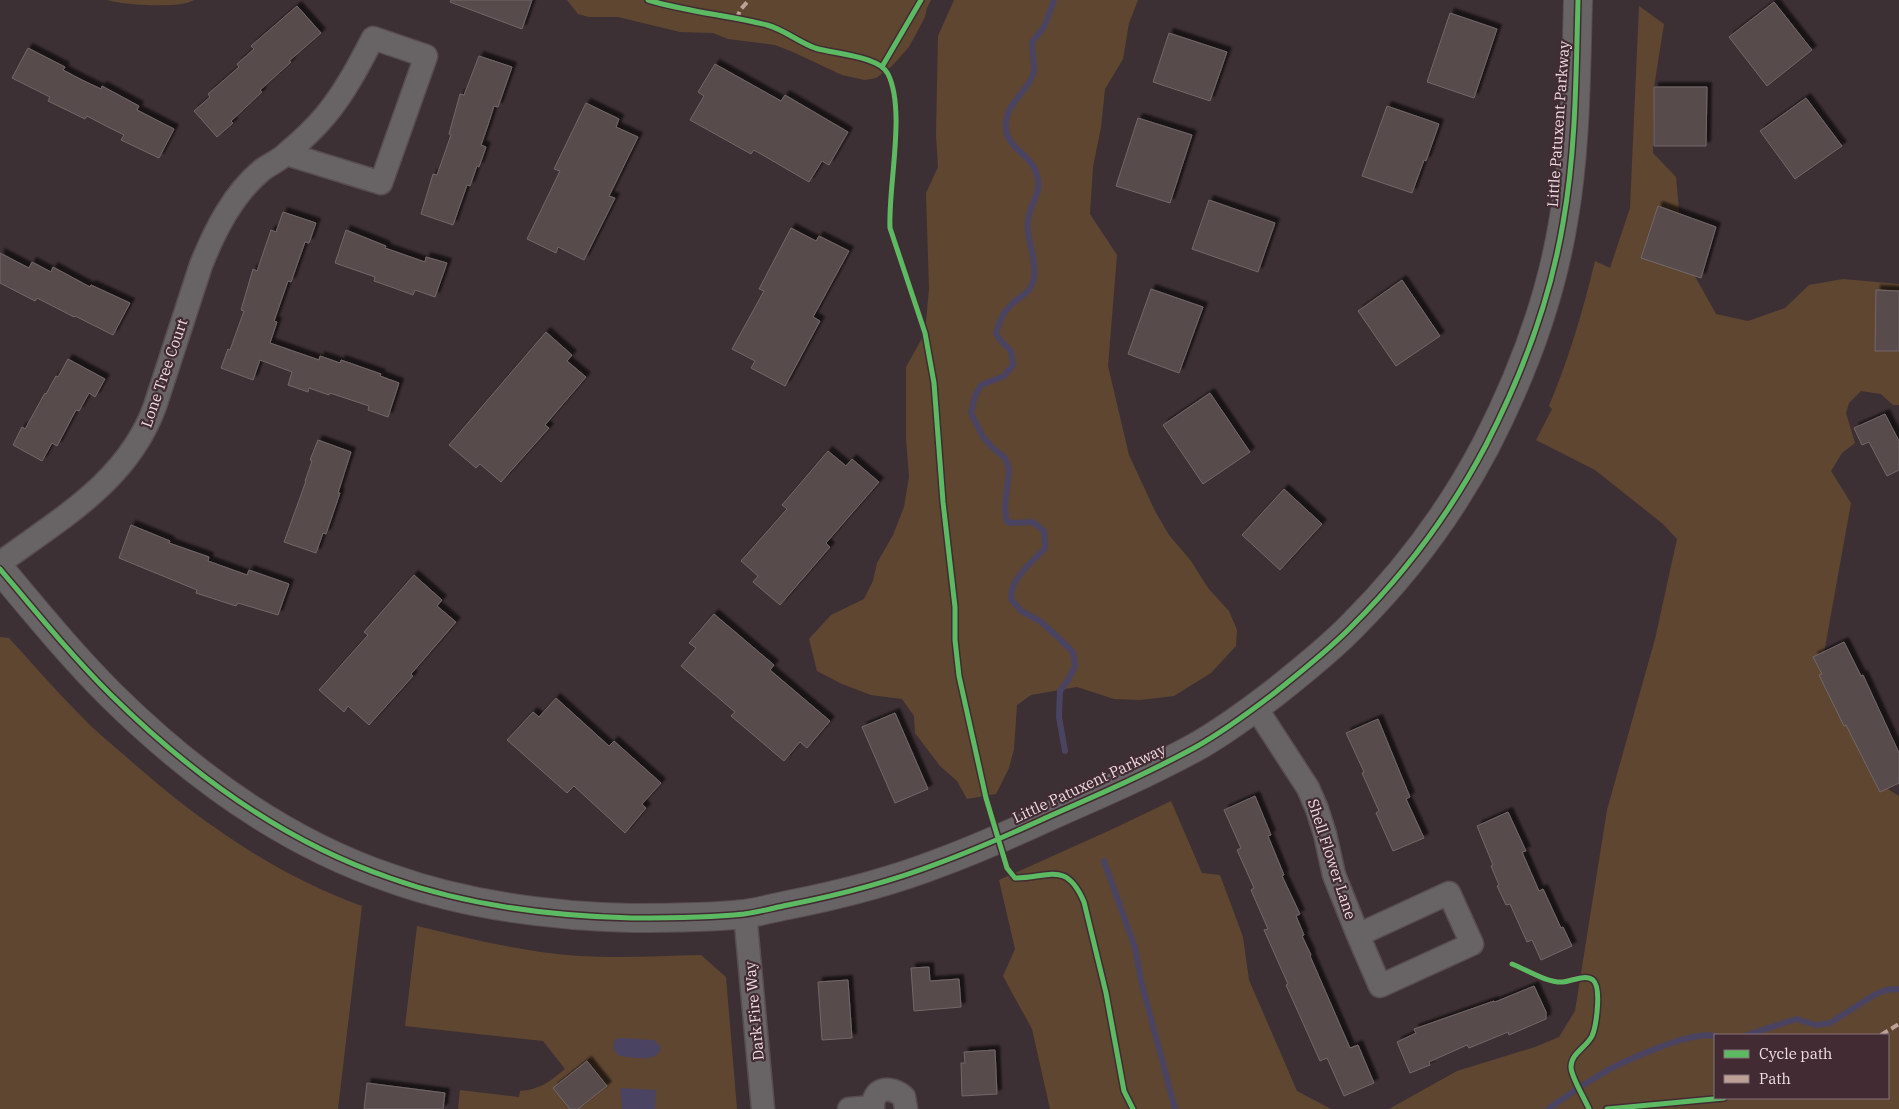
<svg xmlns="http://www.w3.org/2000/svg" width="1899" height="1109" font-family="'IBM Plex Serif',serif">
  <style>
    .green { fill: #5f4631; fill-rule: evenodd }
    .water { fill: #4a4462 }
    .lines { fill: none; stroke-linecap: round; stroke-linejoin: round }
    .stream { stroke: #4a4462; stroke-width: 6 }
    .building { fill: #584b4c; stroke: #736768; filter: url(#shadow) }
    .minor-casing { stroke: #584d51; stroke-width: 25 }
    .tertiary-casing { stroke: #584d51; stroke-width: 30 }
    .minor { stroke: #686466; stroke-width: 22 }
    .tertiary { stroke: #686466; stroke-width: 28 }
    .quiet { stroke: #bda197; stroke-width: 4; stroke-dasharray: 8 4; stroke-linecap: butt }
    .cycleway-casing { stroke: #422b32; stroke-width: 8 }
    .cycleway { stroke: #5cba63; stroke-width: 5 }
    .labels { text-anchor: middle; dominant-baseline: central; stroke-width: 4.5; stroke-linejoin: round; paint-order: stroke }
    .street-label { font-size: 15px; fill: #eedee3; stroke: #422b32 }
  </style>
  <defs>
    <filter id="shadow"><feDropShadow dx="4.5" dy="-4.5" stdDeviation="1" flood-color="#0009"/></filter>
  </defs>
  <rect width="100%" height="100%" fill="#3d3034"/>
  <!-- green -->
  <path class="green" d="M107,0H194C180,9 123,5 107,0Z
    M567,0H931L927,8L925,17L909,47L891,67L876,78L865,80L842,75L793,52L775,45L728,39L713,33L680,32L618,17H589L578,14Z
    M954,0H1138L1129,23L1123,59L1105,89L1101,127L1093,167L1090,214L1117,255L1108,366L1129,455L1155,511L1169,535L1191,561L1208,588L1229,611L1237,630L1236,646L1211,673L1174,696L1140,700L1114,699L1077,687L1031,695L1017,705L1014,749L1009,768L996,794L967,799L957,781L940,766L915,733L914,716L902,699L871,695L842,684L817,671L809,639L831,615L864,599L873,581L877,563L893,535L904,507L909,477L906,438V367L925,333L929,289L926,193L938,167L936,135L938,36Z
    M1639,6L1664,24L1654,87L1653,153L1676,177L1683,255L1716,314L1748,321L1785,308L1809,285L1843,279L1899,284V405H1893L1881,394L1861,391L1849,403L1846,413L1855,443L1842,453L1831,471L1851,503L1822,664L1880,784L1899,796V1109H1389L1457,1071L1535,1047L1559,1037L1575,1011L1607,810L1655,639L1677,539L1663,524L1595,470L1536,440L1552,409L1549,406C1569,358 1583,311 1595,261L1610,268L1630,208ZM1715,1035H1888V1098H1715Z
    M0,637L9,638C33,664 56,691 81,716C94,730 109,742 123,754C193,817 273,874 362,906L338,1109H0Z
    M1171,801L1202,873L1220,875L1243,937L1249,980L1297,1091L1331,1109H1050L1032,1029L1003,976L1015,949L999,880L1115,828Z
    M417,926C466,938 516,950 567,955C612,959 657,956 701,955L726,977L737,1109H458L460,1090L519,1097L520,1091C539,1090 551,1081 565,1069L543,1041L405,1026Z"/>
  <!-- water -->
  <path class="water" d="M622,1038L654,1040L661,1047C659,1064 632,1057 620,1056C613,1052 612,1046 616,1039Z
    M620,1088L656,1090L655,1109H622Z"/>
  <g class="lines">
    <!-- stream -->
    <path class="stream" d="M1054,0L1044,27L1032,42C1032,51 1034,61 1034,69C1032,91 1003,101 1006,130C1008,146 1025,153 1033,166C1035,169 1036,173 1037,176C1043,191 1029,205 1028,220C1025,239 1037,257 1034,276C1031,296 1019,295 1009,307C1001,315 999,323 996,334L1002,342L1011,351L1013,365L1004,376L981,385L975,396L971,413L983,437L992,447L1005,458L1009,469L1005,505L1006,518L1008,523L1033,522L1044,531L1045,548C1032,563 1010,578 1011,599L1021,611L1040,621L1049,629L1073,652L1075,666L1068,680L1060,691L1059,717L1065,751
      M1104,861L1135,948L1141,981L1175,1109
      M1747,1035L1796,1019L1816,1025L1830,1023L1874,995L1886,990L1899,989
      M1548,1109C1563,1099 1577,1088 1593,1079C1616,1064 1690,1030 1715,1036"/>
  </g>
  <!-- building -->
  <path class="building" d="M451,0H532L522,29L450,2Z
    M1774,2L1812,50L1767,86L1729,37Z
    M297,6L321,33L289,61L291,62L260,90L262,92L231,121L233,123L217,137L194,111L210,97L208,94L239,67L237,64L254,49L251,46Z
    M1450,13L1497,29L1474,98L1427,82Z
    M1169,33L1227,52L1210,101L1153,82Z
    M28,48L65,67L63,70L82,80L101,89L102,86L139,106L137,110L174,129L159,158L121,140L124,135L106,126L87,116L85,119L48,101L50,97L12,78Z
    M479,56L512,67L498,107L494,106L488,125L481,145L486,147L479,167L477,166L470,186L467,185L453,225L421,214L433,174L437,175L451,135L449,134L460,94L464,95Z
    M715,64L781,101L785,95L848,132L829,165L822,161L809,182L754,150L751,154L690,120L704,96L698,92Z
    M1654,87H1707L1706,146H1654Z
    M1806,98L1842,146L1795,179L1760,131Z
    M586,103L619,119L616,127L638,137L609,196L615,198L584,260L558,247L556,253L527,239L560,171L554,169Z
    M1387,106L1439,124L1426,161L1424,160L1412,193L1362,176Z
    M1138,118L1192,135L1170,203L1116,186Z
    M1209,200L1275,223L1258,272L1192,249Z
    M1658,206L1716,227L1701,278L1641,258Z
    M283,212L316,223L309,243L305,242L291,282L288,281L274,321L277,322L270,343L319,360L320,356L340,363L341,360L381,374L380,376L399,383L388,417L368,410L369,406L330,393L329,395L309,388L308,392L288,385L292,372L260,360L253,380L221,368L228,349L230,350L244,311L241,310L253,269L257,271L271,230L276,232Z
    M791,228L816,241L819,236L849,251L813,317L820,321L785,386L751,368L755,361L732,349L764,291L759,289Z
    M346,230L386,246L385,248L425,262L426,257L447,263L435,297L415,290L413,295L394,288L374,281L375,277L335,263Z
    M0,253L29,268L32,262L51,272L53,267L90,287L91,285L130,303L113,335L75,316L74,317L37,298L35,301L0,283Z
    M1402,280L1440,336L1396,366L1358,311Z
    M1151,289L1203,307L1179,373L1128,354Z
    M1876,290L1899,291V351H1875Z
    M546,332L572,355L567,361L586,377L545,425L549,428L501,482L480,464L476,468L449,445Z
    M68,359L105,379L95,397L89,393L79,411L76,410L57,446L52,443L42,461L13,445L22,427L25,429L45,393L46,394L56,376L58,377Z
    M1210,393L1250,452L1203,484L1163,425Z
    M1885,414L1899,441V470L1887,476L1869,442L1862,445L1854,428Z
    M318,440L351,452L338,493H340L326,534L323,533L316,553L284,542L306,481H305L312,461L310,460Z
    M828,451L846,466L852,459L879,482L826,543L830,547L780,605L753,582L758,576L741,561L787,509L782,505Z
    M1284,489L1322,524L1280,570L1242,535Z
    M131,525L170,541L169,543L209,557L208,561L247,575L249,570L289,584L278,615L238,603L236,606L196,593L197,590L119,558Z
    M414,575L442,600L437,606L456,622L411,674L413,676L369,725L348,706L344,712L319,690L368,635L364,632Z
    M714,614L774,665L770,670L830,721L807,748L800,742L784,761L731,716L735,712L681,666L696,648L689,643Z
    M1844,642L1861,676L1863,675L1899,753V783L1880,792L1846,725L1844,726L1819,675L1822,674L1813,657Z
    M556,698L609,746L614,741L661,783L642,804L646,808L625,833L574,786L567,793L507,740L533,712L539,717Z
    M895,713L928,789L895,803L862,727Z
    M1378,719L1410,797L1406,799L1424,838L1393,851L1376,813L1379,811L1362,773L1364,772L1346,733Z
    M1255,796L1271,835L1268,836L1284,875L1282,876L1300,914L1296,916L1304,935L1302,936L1311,955L1310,956L1350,1048L1358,1045L1374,1083L1344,1096L1327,1058L1320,1061L1286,985L1288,984L1264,930L1268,929L1251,890L1254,888L1237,850L1241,848L1224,810Z
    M1508,812L1526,851L1522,852L1539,891L1543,889L1561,928L1563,927L1572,946L1541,960L1532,940L1527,942L1510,904L1506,905L1497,886L1499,885L1491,866L1493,865L1477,826Z
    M929,967L930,981L959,979L961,1007L914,1011L911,968Z
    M848,980L852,1038L822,1040L818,982Z
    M1534,986L1546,1012V1019L1509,1035L1508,1032L1469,1048L1467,1045L1429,1062L1430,1065L1410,1073L1397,1042L1416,1033L1414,1029L1494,1001L1495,1002Z
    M995,1050L997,1094L962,1096L961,1063H965L964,1052Z
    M587,1061L607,1086L578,1109H570L553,1088Z
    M367,1083L445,1093L443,1109H364Z"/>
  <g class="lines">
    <!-- minor casing -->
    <g class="minor-casing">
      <path id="minor" d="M0,563C61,518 128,481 155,406L201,265C215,230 233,194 262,170C270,164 280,160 287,153C300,142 314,129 325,116C345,92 359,65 373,38L426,56L381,183L287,154
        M1256,708L1308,788L1317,809L1325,834L1334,875L1358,935L1449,893L1472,944L1380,986L1358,935
        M745,913L763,1109
        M849,1109L872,1107
        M873,1109C872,1087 890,1085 904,1097L906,1109"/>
    </g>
    <!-- tertiary casing -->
    <g class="tertiary-casing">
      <path id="tertiary" d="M0,569C36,612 71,655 111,695C190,773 284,842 390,878C468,906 549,916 632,918C669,918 707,918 744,914C759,912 773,908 788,905C839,895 890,882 939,863C977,849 1015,832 1052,815C1100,794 1148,773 1194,748C1223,732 1251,711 1277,691C1303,670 1330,649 1353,625C1405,573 1452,510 1486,445C1522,375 1550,301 1563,223C1576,150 1576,74 1578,0"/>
    </g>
    <!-- minor -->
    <use href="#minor" class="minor"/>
    <!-- tertiary -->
    <use href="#tertiary" class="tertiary"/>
    <!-- quiet -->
    <path class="quiet" d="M736,19L741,9L749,0
      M1881,1035L1899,1024"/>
    <!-- cycleway casing -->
    <g class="cycleway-casing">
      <path id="cycleway" d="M648,0C687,12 728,15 767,25C785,30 798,42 815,48C834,54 880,56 888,74C906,110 888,186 890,228L925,333L934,383L943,502L955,607V640L959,676L986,798L1007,868L1015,878C1049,878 1066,860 1084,902L1106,993L1124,1091L1133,1109
        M883,65L921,0
        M0,569C36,612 71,655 111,695C190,773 284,842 390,878C468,906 549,916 632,918C669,918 707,918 744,914C759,912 773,908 788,905C839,895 890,882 939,863C977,849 1015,832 1052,815C1100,794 1148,773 1194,748C1223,732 1251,711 1277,691C1303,670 1330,649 1353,625C1405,573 1452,510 1486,445C1522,375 1550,301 1563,223C1576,150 1576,74 1578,0
        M1512,964C1527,970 1547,983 1563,982C1572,981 1585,974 1593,980C1602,988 1596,1027 1592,1036C1586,1048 1571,1053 1571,1067C1571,1077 1585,1099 1589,1109
        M1607,1109L1724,1098"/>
    </g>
    <!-- cycleway -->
    <use href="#cycleway" class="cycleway"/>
  </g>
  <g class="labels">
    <!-- street labels -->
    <g class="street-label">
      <text transform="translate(1558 124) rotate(-86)">Little Patuxent Parkway</text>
      <text transform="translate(164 373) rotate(-71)">Lone Tree Court</text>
      <text transform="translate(1089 783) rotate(-25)">Little Patuxent Parkway</text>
      <text transform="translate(1332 859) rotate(72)">Shell Flower Lane</text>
      <text transform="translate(754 1011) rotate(-95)">Dark Fire Way</text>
    </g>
  </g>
  <!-- legend -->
  <rect x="1714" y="1034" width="175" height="65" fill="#422b32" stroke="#877379"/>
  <rect x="1724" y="1050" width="25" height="8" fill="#5cba63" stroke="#877379"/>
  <text x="1759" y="1059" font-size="15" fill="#eedee3">Cycle path</text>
  <rect x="1724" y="1075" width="25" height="8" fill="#bda197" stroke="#877379"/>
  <text x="1759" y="1084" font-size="15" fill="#eedee3">Path</text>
</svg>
